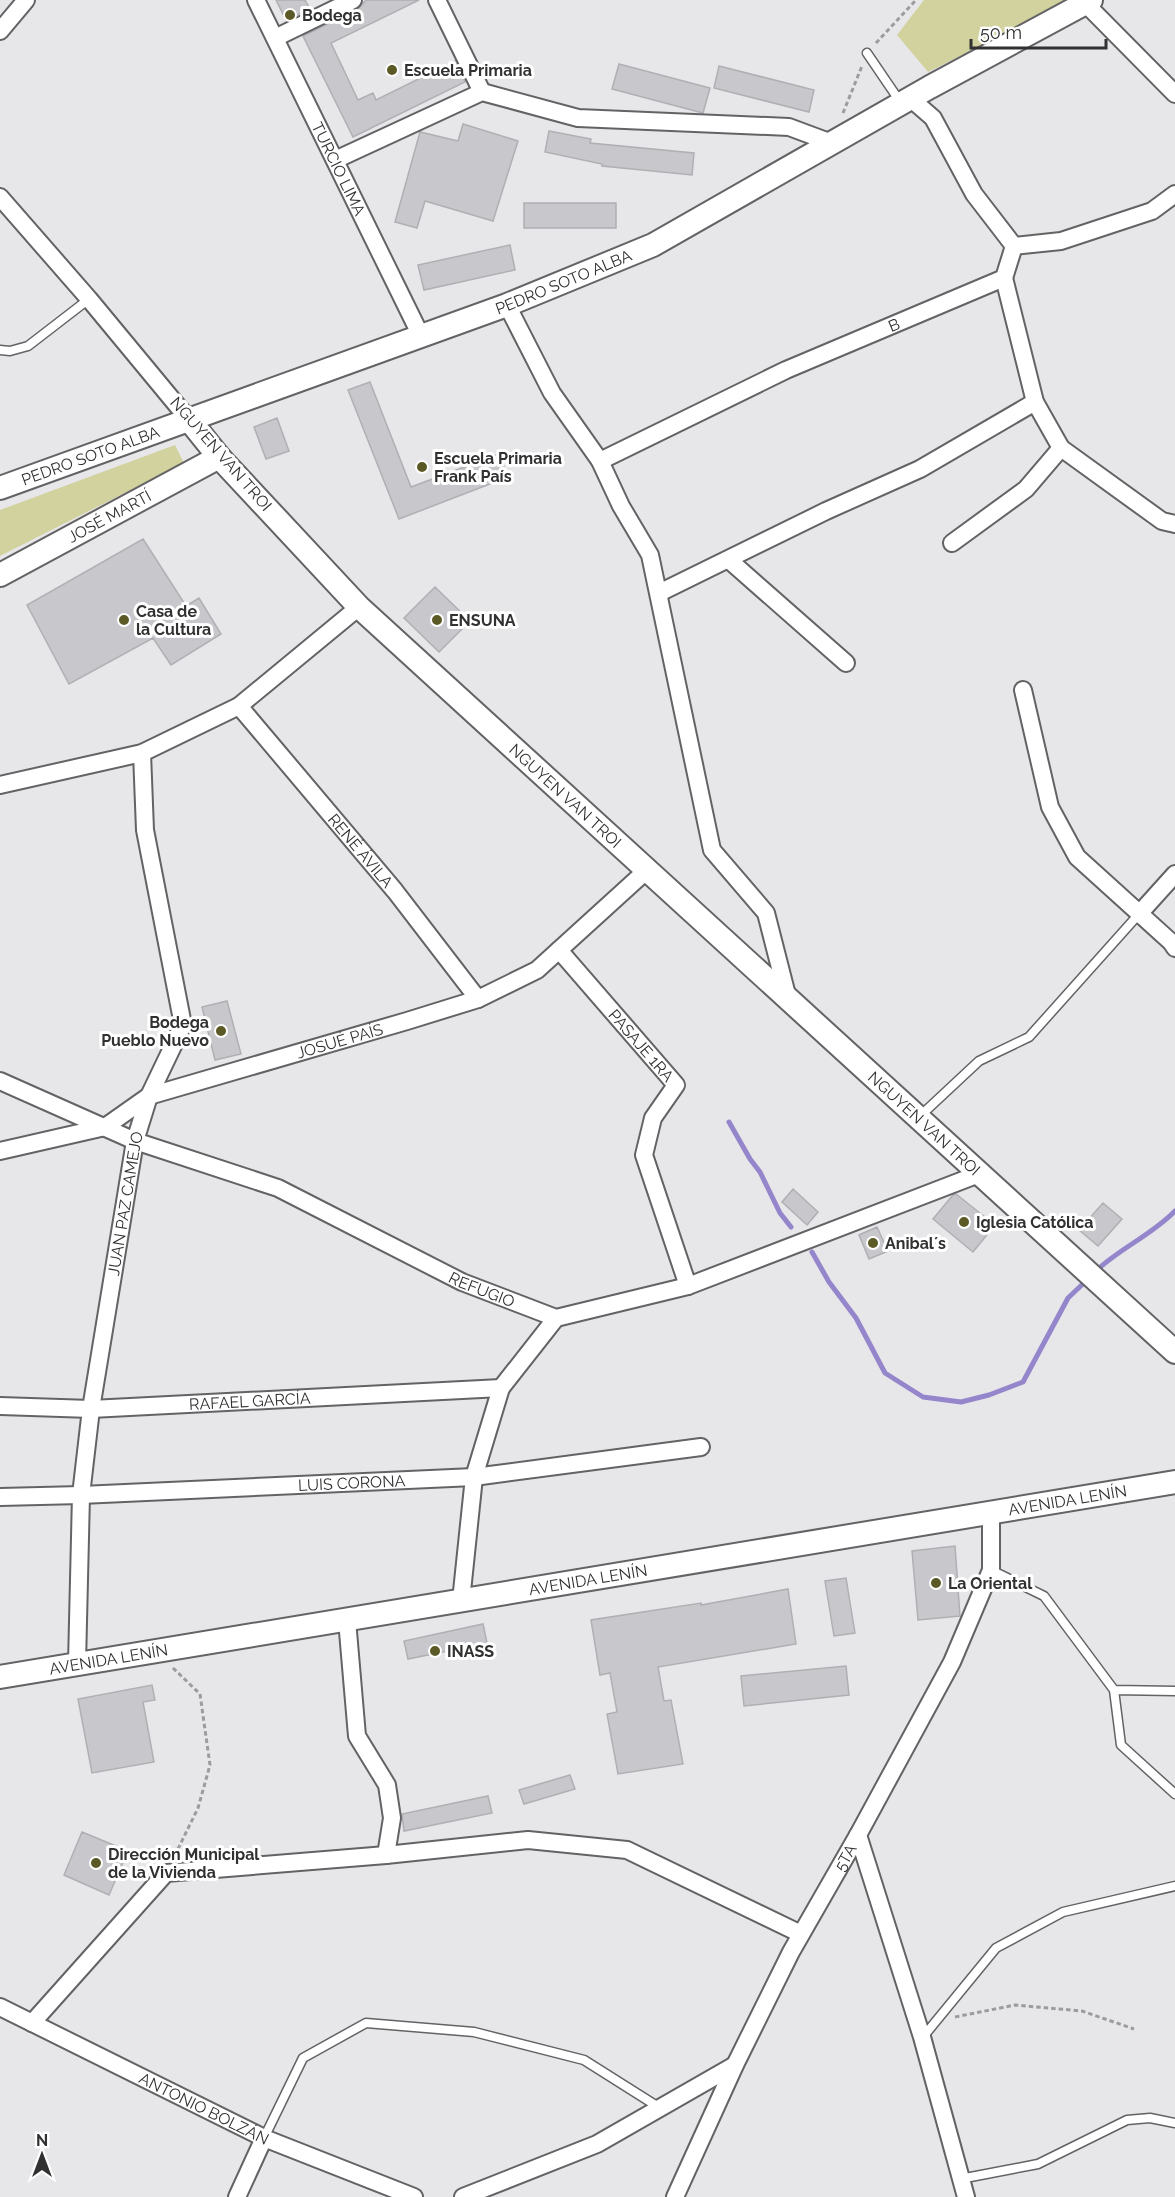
<svg xmlns="http://www.w3.org/2000/svg" width="1175" height="2197" font-family="Raleway,sans-serif">
  <style>
    .green { fill: #d2d29f }
    .lines { fill: none; stroke-linecap: round; stroke-linejoin: round }
    .stream { stroke: #9586cc; stroke-width: 5 }
    .building { fill: #c8c7cb; stroke: #b0afb3; stroke-width: 1.5 }
    .lane-casing { stroke: #636366; stroke-width: 11 }
    .street-casing { stroke: #636366; stroke-width: 20 }
    .secondary-casing { stroke: #636366; stroke-width: 26 }
    .path { stroke: #9c9c9f; stroke-width: 3; stroke-dasharray: 4.5 3; stroke-linecap: butt }
    .lane { stroke: #fff; stroke-width: 8 }
    .street { stroke: #fff; stroke-width: 16 }
    .secondary { stroke: #fff; stroke-width: 22 }
    .poi-dot { fill: #5b5926; stroke: #fff; stroke-width: 2 }
    .labels { text-anchor: middle; dominant-baseline: central; stroke-width: 6; stroke-linejoin: round; paint-order: stroke }
    .poi-label { font-size: 16px; font-weight: bold; fill: #313132; stroke: #fff; text-anchor: start }
    .street-label { font-size: 16px; fill: #313132; stroke: #fff }
  </style>
  <rect width="100%" height="100%" fill="#e7e7ea"/>
  <!-- green -->
  <path class="green" d="M924,0H1074L928,72L897,35Z
    M175,445L184,463L0,556V510Z"/>
  <g class="lines">
    <!-- stream -->
    <path class="stream" d="M729,1122L750,1159L760,1172L780,1213L791,1227
      M812,1252L829,1282L856,1318L885,1373L923,1397L961,1402L989,1395L1023,1382L1068,1298L1087,1280
      M1096,1271C1120,1248 1152,1235 1175,1211"/>
  </g>
  <!-- building -->
  <path class="building" d="M276,0H305L310,9L286,20Z
    M366,0H419L331,43L358,100L373,93L376,100L455,61L465,82L353,137L303,36L358,9Z
    M619,64L710,88L703,113L612,89Z
    M719,66L814,90L809,112L714,88Z
    M463,124L518,141L493,221L425,201L417,228L395,222L420,132L458,141Z
    M549,131L591,139L590,143L694,153L692,175L602,166V164L545,152Z
    M524,203H616V228H524Z
    M510,245L515,270L424,290L418,265Z
    M370,382L411,487L499,454L508,477L399,519L348,390Z
    M277,418L289,451L266,459L254,427Z
    M143,539L186,606L199,598L221,634L171,665L153,638L69,684L27,605Z
    M435,587L470,621L439,652L404,618Z
    M227,1001L241,1054L215,1060L202,1007Z
    M793,1189L818,1212L807,1225L782,1202Z
    M956,1194L995,1225L973,1252L933,1219L953,1195Z
    M1103,1203L1122,1219L1098,1246L1079,1230Z
    M877,1227L888,1251L869,1259L859,1235Z
    M955,1546L960,1616L918,1620L912,1551Z
    M846,1578L855,1633L834,1636L825,1581Z
    M788,1589L796,1644L658,1667L664,1701L671,1700L683,1764L618,1774L607,1714L617,1712L610,1673L600,1675L591,1620L701,1603V1605Z
    M483,1624L487,1643L408,1659L404,1641Z
    M846,1666L849,1695L744,1706L741,1676Z
    M152,1685L155,1700L143,1702L154,1762L92,1773L78,1699Z
    M570,1775L575,1789L524,1804L519,1790Z
    M488,1796L492,1813L404,1831L402,1814Z
    M82,1832L128,1851L109,1895L64,1875Z"/>
  <g class="lines">
    <!-- lane casing -->
    <g class="lane-casing">
      <path id="lane" d="M867,53L901,103
        M0,350L10,351L28,346L89,299
        M919,1117L979,1061L1029,1037L1139,914
        M991,1570L1044,1596L1114,1690L1121,1745L1175,1794
        M1114,1690L1175,1691
        M923,2037L996,1948L1063,1912L1175,1886
        M264,2138L303,2058L366,2023L474,2032L584,2060L660,2108
        M960,2179L1038,2164L1127,2120L1150,2118L1175,2123"/>
    </g>
    <!-- street casing -->
    <g class="street-casing">
      <g id="street">
        <path id="s1" d="M256,0L421,336"/>
        <path d="M437,0L482,92"/>
        <path d="M1085,3L1175,94"/>
        <path d="M0,31L26,0"/>
        <path d="M275,38L353,0"/>
        <path d="M910,98L933,118L974,194L1014,246"/>
        <path d="M335,160L482,92L578,118L789,127L832,143"/>
        <path d="M0,197L89,299L190,421"/>
        <path d="M1014,246L1061,241L1152,211L1175,194"/>
        <path d="M1004,278L1035,402L1061,448L1162,521L1175,524"/>
        <path d="M507,305L552,393L600,461L621,506L650,555L712,850L766,913L788,999"/>
        <path id="s2" d="M600,461L786,370L1004,278L1014,246"/>
        <path d="M952,543L1026,489L1061,448"/>
        <path d="M729,560L846,663"/>
        <path d="M659,593L826,511L920,469L1035,402"/>
        <path d="M1023,690L1050,807L1077,857L1171,942L1175,948"/>
        <path id="s3" d="M239,706L395,891L478,999"/>
        <path d="M0,785L142,753L239,706L359,607"/>
        <path d="M1139,914L1175,874"/>
        <path id="s4" d="M559,950L676,1085L653,1118L644,1155L688,1286"/>
        <path id="s5" d="M0,1081L135,1141L278,1188L462,1282L556,1318L688,1286L979,1174"/>
        <path id="s6" d="M0,1151L105,1127L149,1096L407,1021L478,999L537,970L647,870"/>
        <path id="s7" d="M0,1406L91,1409L501,1388"/>
        <path id="s8" d="M0,1497L81,1495L474,1477L701,1447"/>
        <path d="M461,1601L474,1477L501,1388L556,1318"/>
        <path d="M347,1620L357,1736L387,1785L392,1818L386,1855"/>
        <path id="s9" d="M77,1664L81,1495L91,1409L135,1141L149,1096L183,1025L145,830L142,753"/>
        <path d="M858,1835L922,2037L966,2197"/>
        <path id="s10" d="M0,2007L264,2138L414,2197"/>
        <path d="M32,2023L166,1873L386,1855L528,1840L627,1850L801,1934"/>
        <path d="M237,2197L264,2138"/>
        <path d="M463,2197L597,2144L735,2065"/>
        <path id="s11" d="M675,2197L735,2065L791,1952L858,1835L952,1662L991,1570V1513"/>
      </g>
    </g>
    <!-- secondary casing -->
    <g class="secondary-casing">
      <g id="secondary">
        <path id="s12" d="M190,421L219,457L359,607L1175,1352"/>
        <path id="s13" d="M0,488L507,305L653,245L930,87L1091,0"/>
        <path id="s14" d="M0,575L219,457"/>
        <path id="s15" d="M0,1677L1175,1482"/>
      </g>
    </g>
    <!-- path -->
    <path class="path" d="M876,43L916,0
      M843,113L862,66
      M173,1668L200,1694L210,1765L198,1808L175,1855
      M955,2017L1015,2005L1082,2011L1134,2029"/>
    <!-- lane -->
    <use href="#lane" class="lane"/>
    <!-- street -->
    <use href="#street" class="street"/>
    <!-- secondary -->
    <use href="#secondary" class="secondary"/>
  </g>
  <!-- markers -->
  <g class="poi-dot">
    <circle cx="290" cy="15" r="6"/>
    <circle cx="392" cy="70" r="6"/>
    <circle cx="422" cy="467" r="6"/>
    <circle cx="124" cy="620" r="6"/>
    <circle cx="437" cy="620" r="6"/>
    <circle cx="221" cy="1031" r="6"/>
    <circle cx="964" cy="1222" r="6"/>
    <circle cx="873" cy="1243" r="6"/>
    <circle cx="936" cy="1583" r="6"/>
    <circle cx="435" cy="1651" r="6"/>
    <circle cx="96" cy="1863" r="6"/>
  </g>
  <g class="labels">
    <!-- poi labels -->
    <g class="poi-label">
      <text x="302" y="15">Bodega</text>
      <text x="404" y="70">Escuela Primaria</text>
      <text x="434" y="458">Escuela Primaria<tspan x="434" dy="18">Frank País</tspan></text>
      <text x="136" y="611">Casa de<tspan x="136" dy="18">la Cultura</tspan></text>
      <text x="449" y="620">ENSUNA</text>
      <text x="209" y="1022" text-anchor="end">Bodega<tspan x="209" dy="18">Pueblo Nuevo</tspan></text>
      <text x="976" y="1222">Iglesia Católica</text>
      <text x="885" y="1243">Anibal´s</text>
      <text x="948" y="1583">La Oriental</text>
      <text x="447" y="1651">INASS</text>
      <text x="108" y="1854">Dirección Municipal<tspan x="108" dy="18">de la Vivienda</tspan></text>
    </g>
    <!-- street labels -->
    <g class="street-label">
      <text stroke="none"><textPath href="#s1" startOffset="188">TURCIO LIMA</textPath></text>
      <text stroke="none"><textPath href="#s13" startOffset="600">PEDRO SOTO ALBA</textPath></text>
      <text stroke="none"><textPath href="#s2" startOffset="324">B</textPath></text>
      <text transform="translate(221 454) rotate(49)">NGUYEN VAN TROI</text>
      <text stroke="none"><textPath href="#s13" startOffset="96">PEDRO SOTO ALBA</textPath></text>
      <text stroke="none"><textPath href="#s14" startOffset="124">JOSÉ MARTÍ</textPath></text>
      <text stroke="none"><textPath href="#s12" startOffset="531">NGUYEN VAN TROI</textPath></text>
      <text stroke="none"><textPath href="#s3" startOffset="189">RENÉ ÁVILA</textPath></text>
      <text stroke="none"><textPath href="#s6" startOffset="360">JOSUÉ PAÍS</textPath></text>
      <text stroke="none"><textPath href="#s4" startOffset="126">PASAJE 1RA</textPath></text>
      <text stroke="none"><textPath href="#s12" startOffset="1017">NGUYEN VAN TROI</textPath></text>
      <text stroke="none"><textPath href="#s9" startOffset="464">JUAN PAZ CAMEJO</textPath></text>
      <text stroke="none"><textPath href="#s5" startOffset="526">REFUGIO</textPath></text>
      <text stroke="none"><textPath href="#s7" startOffset="250">RAFAEL GARCÍA</textPath></text>
      <text stroke="none"><textPath href="#s8" startOffset="352">LUIS CORONA</textPath></text>
      <text stroke="none"><textPath href="#s15" startOffset="1082">AVENIDA LENÍN</textPath></text>
      <text stroke="none"><textPath href="#s15" startOffset="596">AVENIDA LENÍN</textPath></text>
      <text stroke="none"><textPath href="#s15" startOffset="110">AVENIDA LENÍN</textPath></text>
      <text stroke="none"><textPath href="#s11" startOffset="380">5TA</textPath></text>
      <text stroke="none"><textPath href="#s10" startOffset="228">ANTONIO BOLZÁN</textPath></text>
    </g>
  </g>
  <!-- north arrow -->
  <g transform="translate(42 2155)" stroke="#ffffff" stroke-width="4.5" paint-order="stroke">
  <path d="M0-4.5L10 22L0 15L-10 22Z" fill="#313132"/>
  <text y="-9" font-size="16" font-weight="bold" text-anchor="middle" fill="#313132">N</text>
  </g>
  <!-- scale -->
  <path d="M971 39v9h135v-9" fill="none" stroke="#313132" stroke-width="3"/>
  <text x="980" y="39" font-size="18" fill="#313132" stroke="#ffffff" stroke-width="4.5" paint-order="stroke">50 m</text>
</svg>
